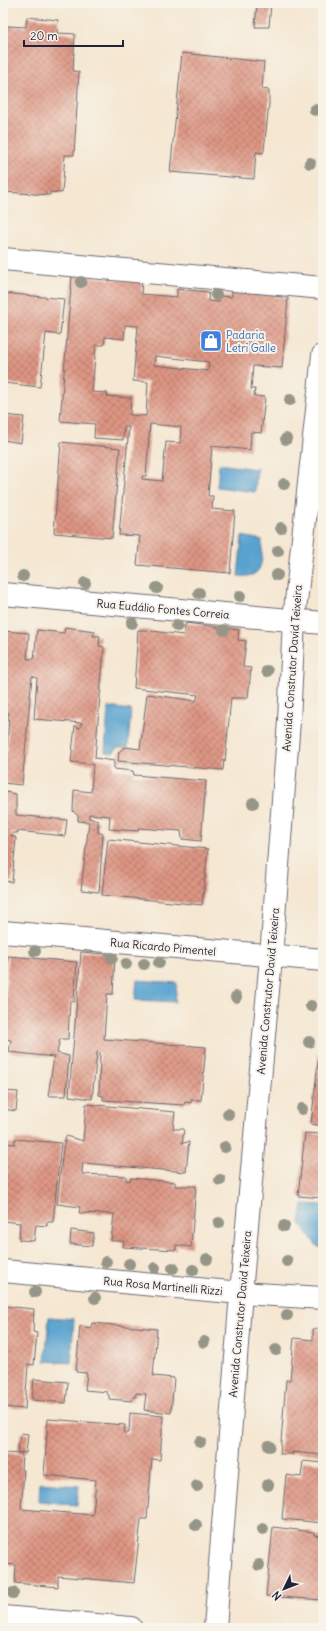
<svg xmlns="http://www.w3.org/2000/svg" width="326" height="1631" font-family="Delius,sans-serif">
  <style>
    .water { fill: #58a2cf; stroke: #3d6285 }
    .building { fill: url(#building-cross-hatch); fill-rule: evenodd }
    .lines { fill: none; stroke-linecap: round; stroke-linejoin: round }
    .minor-casing { stroke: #6c6770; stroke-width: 24 }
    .minor { stroke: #fff; stroke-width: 22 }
    .tree { fill: #969688 }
    .labels { text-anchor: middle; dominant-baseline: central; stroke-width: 4; stroke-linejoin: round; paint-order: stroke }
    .shop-label { font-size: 11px; fill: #366cbe; stroke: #f7f3e8; text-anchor: start }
    .street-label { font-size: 11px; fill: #22223b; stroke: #f7f3e8 }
  </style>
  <defs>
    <pattern id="building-cross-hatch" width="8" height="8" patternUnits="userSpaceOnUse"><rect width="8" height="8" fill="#de9583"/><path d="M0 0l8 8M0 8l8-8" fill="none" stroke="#b4796c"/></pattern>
  </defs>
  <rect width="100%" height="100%" fill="#f7f3e8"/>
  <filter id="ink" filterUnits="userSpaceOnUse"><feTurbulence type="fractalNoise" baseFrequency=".025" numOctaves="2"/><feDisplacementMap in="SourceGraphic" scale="8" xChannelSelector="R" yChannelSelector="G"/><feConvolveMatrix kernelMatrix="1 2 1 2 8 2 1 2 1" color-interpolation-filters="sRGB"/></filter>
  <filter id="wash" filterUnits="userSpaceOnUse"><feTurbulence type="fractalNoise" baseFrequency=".012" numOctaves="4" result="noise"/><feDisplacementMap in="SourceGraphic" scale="16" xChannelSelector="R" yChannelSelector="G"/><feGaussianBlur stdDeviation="0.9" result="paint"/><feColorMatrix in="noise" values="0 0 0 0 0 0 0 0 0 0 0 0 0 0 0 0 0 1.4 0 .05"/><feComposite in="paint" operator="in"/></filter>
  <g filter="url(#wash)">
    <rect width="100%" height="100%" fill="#f5e7d2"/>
    <!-- water -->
    <path class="water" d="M219,464L257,469L255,492L217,487Z
      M242,536L262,540C262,560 265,579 238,576Z
      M108,707L131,710L128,747H118L113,753L105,752Z
      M137,980L177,983L175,1002L135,1000Z
      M303,1204L323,1205V1247H318L300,1223Z
      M49,1317L74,1319L71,1363L45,1361Z
      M40,1483L79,1486L77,1505L39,1501Z"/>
    <g id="blocks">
      <!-- building -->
      <path class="building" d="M257,3H271L269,27H255Z
        M27,17L58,20L57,33L75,34L73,71L79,72L74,155H65L62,193L50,192V195L3,192V37H6L7,26L26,27Z
        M182,53L264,62L262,89L269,90V104L264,150L263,153L256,152L254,179L170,172Z
        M72,275L142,282L141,294L177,297V289L209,292L208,301L219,302V296L232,297V289L274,293V296L288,298L282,368L253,366L251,389H255L254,396L265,397L261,433L251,432L250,450L212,446L208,496H213L212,509L235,511L230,573L137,565L140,536L119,535L129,427H124L123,440L94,438L95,424L60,421ZM125,325L138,326L133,381L148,382L146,416L130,415L131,398L107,396V393L92,392L96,345H104L105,337L124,339ZM155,356L209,362L208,371L154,365ZM150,424L181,427L180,443L166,442L162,481L142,479V476H146Z
        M3,293L64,299L60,335L46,333L40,387L3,383Z
        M3,415L24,417L21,443L3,440Z
        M61,442L120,448L112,538L54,533Z
        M186,623L239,630L238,640L246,641L243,667L251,668L248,698H231L225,762L224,760L223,770L118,761L119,752L125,747L140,749L147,694L196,701L198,695L134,688L138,630H145L183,635Z
        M65,627L95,631L93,636H100L99,646L104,647L95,758L114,761V769L133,771L134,775L206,781L201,841L182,839L181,831L138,828V831L109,829L110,816L89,814V818L98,821V832L103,834L99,892L81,890L89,822L78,821V816L73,811L74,790L91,792L93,764L71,762L75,726L80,728L82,723L34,719L37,678L32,676L22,785L3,783V751H7L9,713L3,712V631L29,633L27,659H34L37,630L64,633Z
        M3,788L5,792L16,794V815L67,820L65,836L17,831L18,833H12L11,836L16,838L12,882L3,881Z
        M108,839L208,849L202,905L102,895Z
        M81,952L115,955L113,994H107L104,1039L206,1047L201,1100H191V1103L185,1102L184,1105L103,1100V1096L99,1095L100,1053L97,1052L92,1099L69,1096Z
        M8,956L77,962L74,1002L70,1001L68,1039H60L57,1053L69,1056L66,1096H48L54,1057L9,1052L11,1040L6,1039L5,1034H3Z
        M3,957H6L4,975H3Z
        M319,1053H323V1126L311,1124Z
        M3,1091L18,1092L16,1111L3,1109Z
        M86,1104L175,1112L173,1129H184L182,1143L189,1142L186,1172L83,1163L82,1172L83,1174L126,1176V1180L130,1181L131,1178L175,1182V1186H196L191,1247L176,1245V1250L123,1247L124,1241H111L114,1214L79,1213L80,1207L57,1204L63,1148L66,1136L83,1141Z
        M305,1133L323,1134V1198L298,1196Z
        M15,1139L61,1143L53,1222H47V1226L36,1225L34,1241L19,1240L20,1223L3,1221V1143L15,1144Z
        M71,1230L94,1233L92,1246L70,1244Z
        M3,1306L34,1309L33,1332L37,1333L34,1365L28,1364L25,1409L3,1407Z
        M92,1323L157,1329L153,1376L174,1378L171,1413L144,1410L146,1394L136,1393L135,1397H133L132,1401L109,1399V1395L107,1394V1392L85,1390L87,1373L76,1372L80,1326L91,1328Z
        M313,1329H323V1455L292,1452L293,1454H280L286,1380H290L294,1338L313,1340Z
        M34,1379L68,1382L66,1403L32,1400Z
        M130,1413L163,1416L160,1460L152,1459L147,1519H141L134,1583L58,1576V1587L15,1583L16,1565L3,1564V1453L22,1454L21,1470H24L21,1509L93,1515L96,1480L44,1475L48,1419L125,1425L124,1433H129Z
        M21,1433L28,1434L26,1453L17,1452Z
        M303,1461L323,1463V1523L282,1519L286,1475L301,1477Z
        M273,1527L314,1532V1535L323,1536V1600L266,1596Z"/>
    </g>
  </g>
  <g filter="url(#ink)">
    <use href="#blocks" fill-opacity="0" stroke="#6c6770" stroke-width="1"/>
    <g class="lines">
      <!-- minor casing -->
      <g class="minor-casing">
        <path id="minor" d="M3,259L323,288
          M3,594L323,623
          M3,932L323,960
          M3,1271L241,1293L323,1298
          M3,1617L131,1628
          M215,1628L241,1293L271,957L289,721L294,620L323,355"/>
      </g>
      <!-- minor -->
      <use href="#minor" class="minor"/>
    </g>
    <!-- trees -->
    <g class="tree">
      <circle cx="315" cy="110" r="6"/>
      <circle cx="310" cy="163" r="6"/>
      <circle cx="81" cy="282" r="6"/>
      <circle cx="216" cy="295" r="6"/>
      <circle cx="290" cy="400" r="6"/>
      <circle cx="286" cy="439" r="6"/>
      <circle cx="284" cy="484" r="6"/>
      <circle cx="281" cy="528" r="6"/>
      <circle cx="278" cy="551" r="6"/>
      <circle cx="277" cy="575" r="6"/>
      <circle cx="23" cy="576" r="6"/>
      <circle cx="85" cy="583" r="6"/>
      <circle cx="157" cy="588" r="6"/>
      <circle cx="199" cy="593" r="6"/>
      <circle cx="240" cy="596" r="6"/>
      <circle cx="132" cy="623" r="6"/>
      <circle cx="177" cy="626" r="6"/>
      <circle cx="224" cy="630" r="6"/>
      <circle cx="267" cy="671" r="6"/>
      <circle cx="253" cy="803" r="6"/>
      <circle cx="35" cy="951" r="6"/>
      <circle cx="112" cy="958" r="6"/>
      <circle cx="159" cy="963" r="6"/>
      <circle cx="126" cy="964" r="6"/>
      <circle cx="144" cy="964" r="6"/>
      <circle cx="236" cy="997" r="6"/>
      <circle cx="311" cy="1006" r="6"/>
      <circle cx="309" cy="1042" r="6"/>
      <circle cx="302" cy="1109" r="6"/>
      <circle cx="228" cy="1114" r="6"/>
      <circle cx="225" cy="1147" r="6"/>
      <circle cx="220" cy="1180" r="6"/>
      <circle cx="219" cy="1223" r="6"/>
      <circle cx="284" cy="1226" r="6"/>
      <circle cx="207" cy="1259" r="6"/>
      <circle cx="287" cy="1261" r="6"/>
      <circle cx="106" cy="1262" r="6"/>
      <circle cx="129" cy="1264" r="6"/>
      <circle cx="155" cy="1268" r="6"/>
      <circle cx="173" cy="1268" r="6"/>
      <circle cx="193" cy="1270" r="6"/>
      <circle cx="35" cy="1292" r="6"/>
      <circle cx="95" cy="1298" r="6"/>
      <circle cx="287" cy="1315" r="6"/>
      <circle cx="204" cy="1342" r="6"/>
      <circle cx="276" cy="1350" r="6"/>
      <circle cx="200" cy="1442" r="6"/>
      <circle cx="269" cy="1446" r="6"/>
      <circle cx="268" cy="1485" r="6"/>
      <circle cx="197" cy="1486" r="6"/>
      <circle cx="196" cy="1525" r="6"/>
      <circle cx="263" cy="1529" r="6"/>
      <circle cx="259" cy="1565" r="6"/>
      <circle cx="13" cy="1593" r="6"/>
    </g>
  </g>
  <!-- icons -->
  <defs>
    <g id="shop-square" transform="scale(1.15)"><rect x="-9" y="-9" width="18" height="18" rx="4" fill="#3f7fe0" stroke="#f7f3e8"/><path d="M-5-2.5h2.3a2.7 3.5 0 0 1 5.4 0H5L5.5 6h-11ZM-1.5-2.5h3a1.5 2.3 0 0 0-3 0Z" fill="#fff"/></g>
  </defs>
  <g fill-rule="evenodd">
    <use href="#shop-square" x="211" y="341"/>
  </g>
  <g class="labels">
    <!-- shop labels -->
    <g class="shop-label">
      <text x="226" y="335">Padaria<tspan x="226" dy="13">Letri Galle</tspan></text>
    </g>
    <!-- street labels -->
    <g class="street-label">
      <text transform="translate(163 609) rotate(5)">Rua Eudálio Fontes Correia</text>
      <text transform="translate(292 668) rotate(-86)">Avenida Construtor David Teixeira</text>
      <text transform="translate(163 947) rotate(5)">Rua Ricardo Pimentel</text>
      <text transform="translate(268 991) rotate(-85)">Avenida Construtor David Teixeira</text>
      <text transform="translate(163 1286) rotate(5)">Rua Rosa Martinelli Rizzi</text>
      <text transform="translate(240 1314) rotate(-85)">Avenida Construtor David Teixeira</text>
    </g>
  </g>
  <!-- margin -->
  <rect width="326" height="1631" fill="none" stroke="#f7f3e8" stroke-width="16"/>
  <!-- north arrow -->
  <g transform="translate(284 1589) rotate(227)" stroke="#f7f3e8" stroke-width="3" paint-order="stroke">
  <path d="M0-3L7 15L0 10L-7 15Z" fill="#22223b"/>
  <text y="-6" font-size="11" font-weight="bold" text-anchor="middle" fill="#22223b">N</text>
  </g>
  <!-- scale -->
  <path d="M24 40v6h99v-6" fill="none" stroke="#22223b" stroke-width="2"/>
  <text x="30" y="40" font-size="12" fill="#22223b" stroke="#f7f3e8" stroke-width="3" paint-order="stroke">20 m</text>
</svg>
